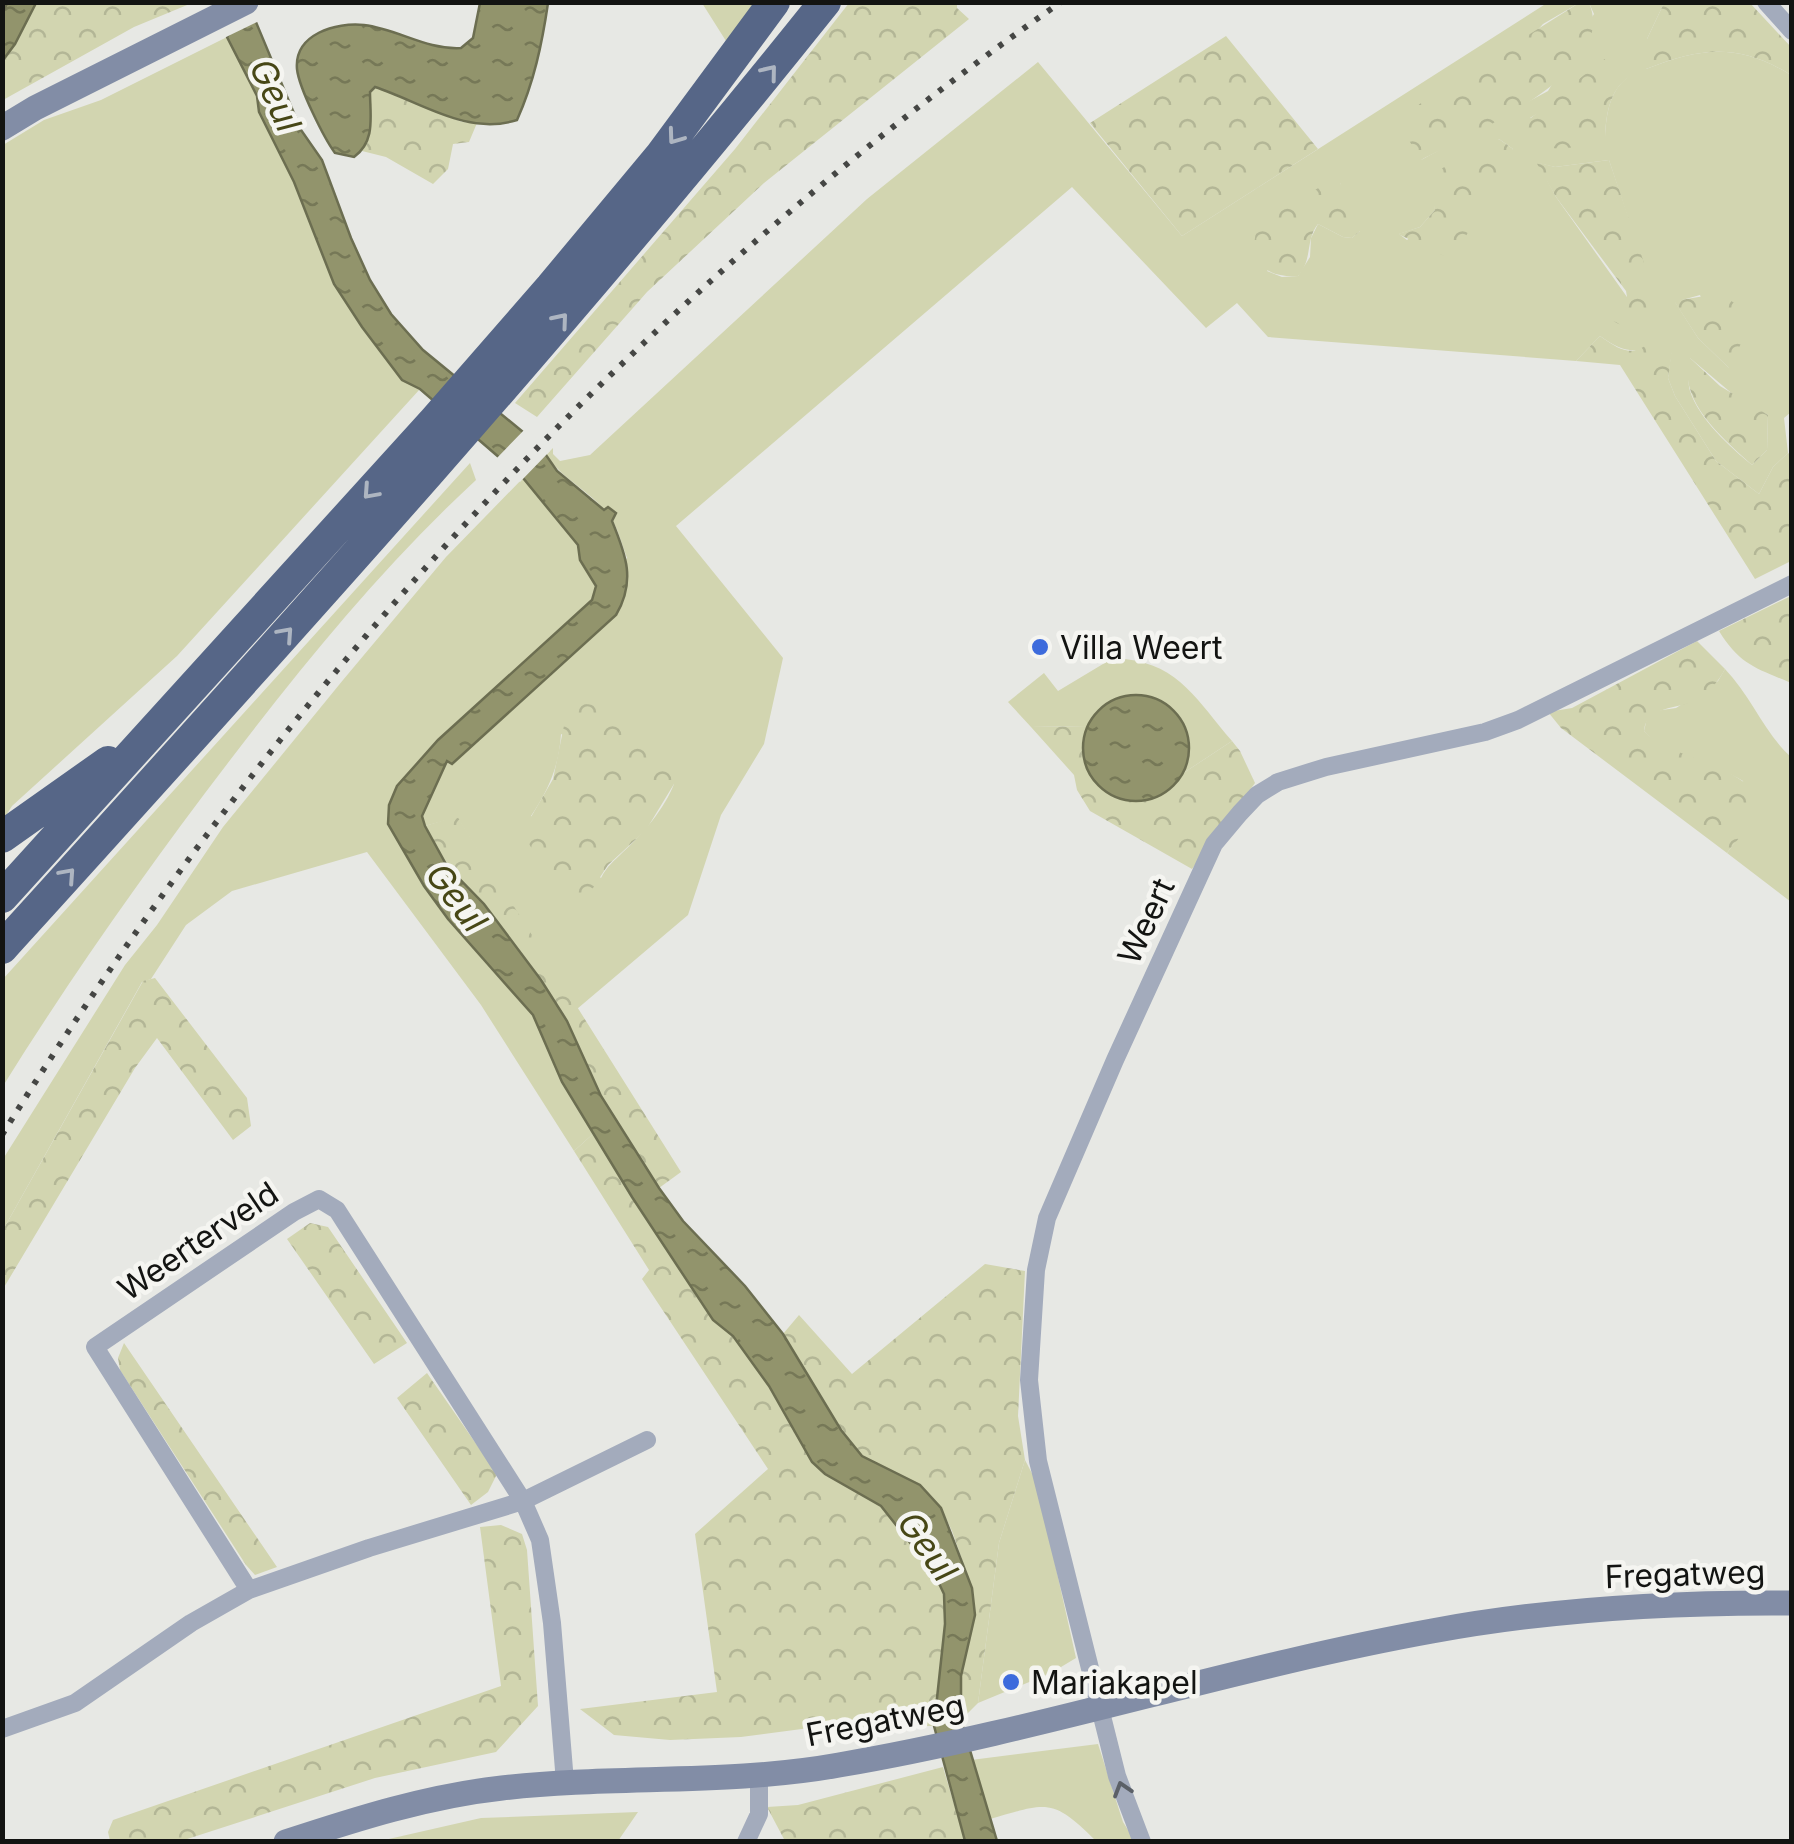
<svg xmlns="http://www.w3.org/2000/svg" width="1794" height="1844" font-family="Inter,sans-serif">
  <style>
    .green { fill: #d2d5b0; fill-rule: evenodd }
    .forest { fill: url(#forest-crowns) }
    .water { fill: url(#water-ripples); stroke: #6c6e51; stroke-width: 2.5 }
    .pier { fill: #e7e8e4 }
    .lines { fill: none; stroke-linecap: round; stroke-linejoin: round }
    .street { stroke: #a3abbc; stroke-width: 18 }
    .secondary { stroke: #828da6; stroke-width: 25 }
    .highway { stroke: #566687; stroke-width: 32 }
    .rail { stroke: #454644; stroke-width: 6; stroke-dasharray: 5 10; stroke-linecap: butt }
    .oneway { stroke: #adb5c1 }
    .oneway2 { stroke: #5b6067 }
    .poi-dot { fill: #3d6bdc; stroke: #f5f5f1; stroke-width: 4 }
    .labels { text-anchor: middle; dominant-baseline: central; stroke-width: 9; stroke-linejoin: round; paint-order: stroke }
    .poi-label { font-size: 32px; fill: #131412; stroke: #f5f5f1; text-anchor: start }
    .street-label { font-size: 32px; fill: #131412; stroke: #f5f5f1 }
    .water-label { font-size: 35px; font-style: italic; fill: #474716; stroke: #f5f5f1 }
  </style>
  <defs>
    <pattern id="forest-crowns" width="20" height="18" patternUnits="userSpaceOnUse" patternTransform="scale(2.5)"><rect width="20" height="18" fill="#d2d5b0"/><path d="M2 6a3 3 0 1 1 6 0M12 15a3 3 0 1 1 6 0" fill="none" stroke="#b3b696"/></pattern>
    <pattern id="water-ripples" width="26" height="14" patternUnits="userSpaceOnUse" patternTransform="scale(2.5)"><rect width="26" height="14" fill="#92946c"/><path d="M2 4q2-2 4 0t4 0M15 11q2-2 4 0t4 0" fill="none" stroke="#767857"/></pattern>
  </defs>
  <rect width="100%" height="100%" fill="#e7e8e4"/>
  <!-- green -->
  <path class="green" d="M702,3H757L726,41Z
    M1547,3H1579L1543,24L1421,160L1548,91L1594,14L1589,3H1664L1647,39L1646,69C1702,47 1739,43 1791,75V412L1784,418L1788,453L1773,467L1759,494L1716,461L1675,396L1668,378L1673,339C1640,351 1630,358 1600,336L1576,361L1268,337L1237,303L1206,328L1072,187L676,526L783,658L764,744L721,815L688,915L577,1009L457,817L425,826L422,816L447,761L452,763L535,688L627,558C622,545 617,525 609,515C590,491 562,479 546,455L553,448V454L560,461L590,455L867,199L1038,62L1182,236ZM1604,60L1628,77C1609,91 1606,116 1605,138L1530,118L1553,104ZM1499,139L1513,149L1407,240L1399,234L1420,227L1435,210L1434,197ZM1609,160L1656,303L1659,310L1627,297L1556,197L1538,163L1555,167ZM1340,183L1360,231L1352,238L1343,237L1318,224L1311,238L1310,257L1298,276L1282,277L1267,271ZM1700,295L1729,368L1698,338L1675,302ZM1690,358L1742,402L1768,415L1767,450L1752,465C1730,447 1699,419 1690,391C1687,381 1689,368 1690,358ZM561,734L674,784C665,808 642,835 623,852C614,861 607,866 601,878L531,816C549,789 559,766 561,734Z
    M227,37L257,96L259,112L294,182L334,284L402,380L420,389L177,656L12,806L3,820V145L44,120L101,100Z
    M470,463L476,480C386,563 309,657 234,755C152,862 74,972 3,1086V979Z
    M523,478L578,545L580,560L596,586L592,600L438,740L388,824L424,886L448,919L533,1015L562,1082L594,1133L574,1151L481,1005L367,852L232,891L186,925L151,979L142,982L3,1230V1159L125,965L157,925L223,827L343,680L446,557Z
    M1125,659C1180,665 1198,702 1232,741L1182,774L1186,764L1170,708C1149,694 1131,699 1108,703L1087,726L1031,727L1008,702L1044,673L1058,691L1108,661Z
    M1725,669C1751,696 1765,734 1791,757V902L1727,853L1748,825L1743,781C1712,762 1668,760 1644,731L1647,718L1655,711L1676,708L1718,681Z
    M1025,1460L1037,1483L1076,1658L1051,1673L978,1703L999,1543Z
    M1098,1744L1123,1822L1135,1841H1096C1052,1797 1047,1803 990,1819L971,1760Z
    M638,1812L618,1841H380L481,1818Z"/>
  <!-- forest -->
  <path class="forest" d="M36,3H192L134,27L3,100V60L15,44Z
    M849,3H957V8L969,19L764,183L647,292L537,417L515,403L735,149Z
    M1579,3H1589C1620,73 1468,135 1421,160L1396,119Z
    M1664,3H1750L1791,47V75C1739,43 1702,47 1646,69L1624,52L1647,39Z
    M1226,36L1318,149L1182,236L1090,123Z
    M1604,59L1629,77C1609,90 1606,116 1605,138C1577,149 1538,159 1521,126Z
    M375,87L462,122L477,123L469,142L453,144L448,169L433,184L386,157L362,151L370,91Z
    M1499,139L1513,149L1453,260L1398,234L1420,227L1435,210L1427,176Z
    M1609,160L1660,310C1646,335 1631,333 1609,318L1627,297L1626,291L1556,197L1536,162L1555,167Z
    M1328,182L1340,183L1364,219L1360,231L1352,238L1343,237L1318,224C1305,240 1313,260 1298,276C1262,278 1247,259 1258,225Z
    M1717,294C1760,310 1745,337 1729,368L1698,338L1674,301Z
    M1664,333H1671L1674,339L1668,378L1675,396L1716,461L1759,494L1773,467L1788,453L1791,455V561L1755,579L1620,365L1576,361L1600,336C1630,358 1636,354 1664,333Z
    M1689,357L1720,386L1768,415L1767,450L1752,465C1722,437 1678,402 1689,357Z
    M1791,596V683C1756,668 1740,665 1719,631Z
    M1697,641L1725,669C1719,681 1709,692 1697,699C1677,711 1647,704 1644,731C1665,757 1763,770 1757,806C1754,823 1737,840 1727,853L1561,728L1548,712L1572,708Z
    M584,704C628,705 666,741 674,784L646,830L608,865L593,888L580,895H565L552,884L528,842L531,817L553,779L566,716Z
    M1087,726L1083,757L1158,796L1182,774L1232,741L1240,751L1255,783L1192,869L1090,811L1077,790L1074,775L1031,727Z
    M457,816L681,1172L659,1188L601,1096L541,980L484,904L447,866L425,826Z
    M155,978L247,1098L251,1126L233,1140L157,1038L135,1068L3,1289V1230L143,981Z
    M594,1133L632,1197L713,1319L733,1336L769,1386L812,1462L881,1506L934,1573L944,1594L945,1624L934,1726L817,1727L741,1737L670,1740L614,1735L580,1709L717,1692L695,1534L768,1469L642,1279L649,1270L574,1151Z
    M310,1223L328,1227L407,1343L374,1364L287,1239Z
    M985,1264L1025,1271L1018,1416L1025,1460L999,1543L978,1703L961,1720V1676L975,1615L972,1588L952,1531L941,1508L920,1485L862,1456L841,1430L783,1334L799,1315L852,1374Z
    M124,1343L277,1567L255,1575L246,1565L120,1370L118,1358Z
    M427,1373L497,1474L488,1492L471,1505L397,1398Z
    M501,1525L522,1534L527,1550L538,1706L496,1752L375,1778L181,1841H110L108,1832L113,1820L501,1686L480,1527Z
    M943,1767L965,1841H785L767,1807L798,1805Z"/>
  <!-- water -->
  <path class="water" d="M7,3H36L15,44L3,60V13Z
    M248,3L301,130L322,160L351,238L370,280L391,314L423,350L523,432L546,455L557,471L604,510L608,507L616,513L612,521C626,555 636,581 616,615L452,764L447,761L422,816L425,826L447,866L484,904L541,980L567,1021L601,1096L659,1188L683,1221L745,1286L783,1334L841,1430L862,1456L920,1485L941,1508L972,1588L975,1615L961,1676V1720L997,1841H965L934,1726L945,1624L944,1594L934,1573L881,1506L825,1474L812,1462L769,1386L733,1336L713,1320L632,1197L562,1082L533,1015L448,919L424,886L388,824L389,805L397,786L438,740L592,600L596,586L580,560L578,545L523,478L420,389L402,380L362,327L334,284L294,182L259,112L257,96L227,37Z
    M480,3H548C542,44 534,82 517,120C467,136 421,102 375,87L370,92C370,116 376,141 354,157L335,153C324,138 299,88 297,69C294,34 336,22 364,25C398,29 426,50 461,48L473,38Z
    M1083 748a53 53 0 1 1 106 0a53 53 0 1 1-106 0Z"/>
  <!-- pier -->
  <path class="pier" d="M213,2H253L261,20L222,39Z
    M526,428L550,451L520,482L496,459Z"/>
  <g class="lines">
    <!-- street -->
    <path class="street" d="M1766,2L1792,31
      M249,1590L95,1347L294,1212L319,1199L337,1210L523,1501L540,1540L552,1623L565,1782
      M2,1729L75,1703L191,1623L249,1590L369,1548L523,1501L647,1440
      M746,1842L759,1814V1775
      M1142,1842L1117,1776L1038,1461L1029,1380L1036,1270L1047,1218L1115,1060L1214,844L1240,813L1257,795L1278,782L1326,767L1485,732L1518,720L1792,584"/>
    <!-- secondary -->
    <path class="secondary" d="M2,128L35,108L246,2
      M286,1842C356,1819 428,1796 502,1788C614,1775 728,1785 839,1765C1039,1731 1233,1667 1432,1631C1551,1609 1671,1602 1792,1603"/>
    <!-- highway -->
    <path class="highway" d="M2,837L108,762
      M2,897L435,420L551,287L661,155L774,2
      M2,948C283,638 564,329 825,2"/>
    <!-- rail -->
    <path class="rail" d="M2,1135C276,693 633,301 1061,2"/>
  </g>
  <!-- one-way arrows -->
  <defs><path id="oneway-chevron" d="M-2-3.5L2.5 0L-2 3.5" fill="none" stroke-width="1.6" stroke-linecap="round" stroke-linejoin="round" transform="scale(2.5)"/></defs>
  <g class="oneway">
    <use href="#oneway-chevron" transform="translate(770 72) rotate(-51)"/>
    <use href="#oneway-chevron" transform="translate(675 137) rotate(126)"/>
    <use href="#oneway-chevron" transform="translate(561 320) rotate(-50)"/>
    <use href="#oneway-chevron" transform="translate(370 492) rotate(132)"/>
    <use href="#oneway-chevron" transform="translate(286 634) rotate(-48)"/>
    <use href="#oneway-chevron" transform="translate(68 875) rotate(-48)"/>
  </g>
  <use class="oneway2" href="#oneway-chevron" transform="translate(1122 1789) rotate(-107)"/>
  <!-- markers -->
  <g class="poi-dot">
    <circle cx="1040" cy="647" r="10"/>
    <circle cx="1011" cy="1682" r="10"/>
  </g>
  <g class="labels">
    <!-- poi labels -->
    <g class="poi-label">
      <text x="1060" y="647">Villa Weert</text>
      <text x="1031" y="1682">Mariakapel</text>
    </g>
    <!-- street labels -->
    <g class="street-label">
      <text transform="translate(1146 921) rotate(-65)">Weert</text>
      <text transform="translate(198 1241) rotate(-34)">Weerterveld</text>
      <text transform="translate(1685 1574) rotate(-2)">Fregatweg</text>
      <text transform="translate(885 1720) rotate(-11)">Fregatweg</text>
    </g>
    <!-- water labels -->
    <g class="water-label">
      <text transform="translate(276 95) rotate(66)">Geul</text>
      <text transform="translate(457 897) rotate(53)">Geul</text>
      <text transform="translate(928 1546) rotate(55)">Geul</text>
    </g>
  </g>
  <!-- border -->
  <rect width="1794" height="1844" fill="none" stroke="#131412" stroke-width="10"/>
</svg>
